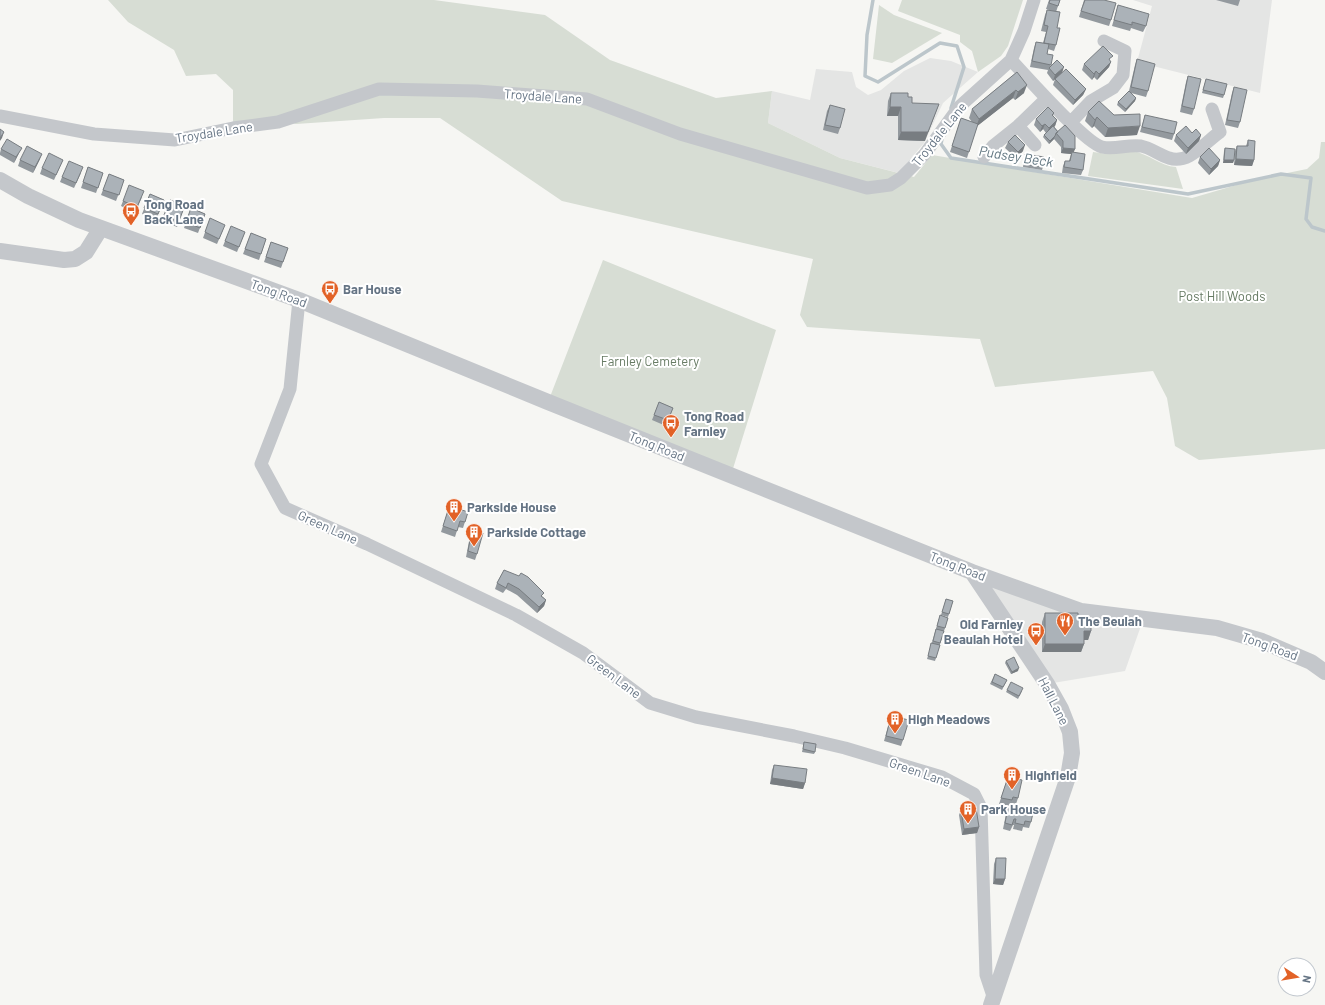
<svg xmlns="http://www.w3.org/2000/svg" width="1325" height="1005" font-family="Barlow,sans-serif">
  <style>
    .built { fill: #e4e5e4 }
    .green { fill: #d7ddd4 }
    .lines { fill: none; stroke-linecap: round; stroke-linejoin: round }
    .stream { stroke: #bcc6cb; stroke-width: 3.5 }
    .minor { stroke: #c4c7cb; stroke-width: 13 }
    .tertiary { stroke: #c4c7cb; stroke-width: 16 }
    .wall { fill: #93999e }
    .shaded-wall { fill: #787d81 }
    .building { fill: #abb2b8; stroke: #787d81 }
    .labels { text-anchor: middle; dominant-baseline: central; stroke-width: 4; stroke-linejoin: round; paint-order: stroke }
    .street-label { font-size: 13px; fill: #657484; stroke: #fff }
    .poi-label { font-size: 13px; font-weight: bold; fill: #657484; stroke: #fff; text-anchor: start }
    .park-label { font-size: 13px; fill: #677b64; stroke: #fff }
    .water-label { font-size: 14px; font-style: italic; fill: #617680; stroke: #fff }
  </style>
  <rect width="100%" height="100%" fill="#f6f6f3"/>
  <!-- built -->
  <path class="built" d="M1133,0H1272L1260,93L1137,62L1152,6Z
    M930,58L951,61L978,72L943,103L924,143L899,173L840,158L768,123L772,91L810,100L816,69L852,72L856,87L868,95L881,90L904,71Z
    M972,572L1058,604L1143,620L1125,671L1047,684Z"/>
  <!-- green -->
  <path class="green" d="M108,0H434L545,15L610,60L716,98L772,91L768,123L840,158L914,177L932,155L1192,198L1257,179L1307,169L1319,158L1321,142H1325V449L1199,460L1175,446L1167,398L1153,371L995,387L980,339L807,327L800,315L813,259L562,201L440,118H384L296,124L283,121L233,128V90L216,74L186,76L174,50L128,22Z
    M902,0H1023L1008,46L1001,56L978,72L972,51L960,42V35L898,11Z
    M879,5L894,15L942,33L892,63L873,59Z
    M1133,151C1149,154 1160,166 1176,167L1183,189L1088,176L1093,152L1108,154Z
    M603,260L776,330L731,475L548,402Z"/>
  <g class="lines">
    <!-- stream -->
    <path class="stream" d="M873,0L867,35L865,76L878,82L940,43L957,46L964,67L951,108
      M942,139L941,144L951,158L1188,194L1281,174L1311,178L1306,219L1312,227L1325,231"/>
    <!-- minor -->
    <path class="minor" d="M1011,60C1026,76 1085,143 1102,147C1115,150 1128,144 1141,146C1151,148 1159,155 1169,158C1189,165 1205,142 1220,132L1212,109
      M0,116L94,134L175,140L233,128L278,122L379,89L477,91L587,99L680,134L867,188L890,185L901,178L924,155L959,107L1011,60L1024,31L1034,0
      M1071,122L1091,101L1113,88L1123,75L1125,51L1104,41
      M1018,126L1035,145
      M984,157L993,146L1018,126L1046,99
      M299,300L290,389L261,464L285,508L367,544L516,615L583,653L650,703L696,717L794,736L845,748L942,777L974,794L981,808L986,975L994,999"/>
    <!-- tertiary -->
    <path class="tertiary" d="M0,180L28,196L79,220L299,300L548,402L972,572L1081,611L1217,628L1262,641L1311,662L1325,672
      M0,251L64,260L75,259L86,252L101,228
      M972,572L1047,684L1061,709L1070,732L1072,753L1068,777L991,1005"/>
  </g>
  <!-- wall -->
  <path class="wall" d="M1049,0H1060L1056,12L1057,28L1056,45L1054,51L1048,49L1047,54L1051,65L1050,66L1062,72L1086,89L1083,95L1073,105L1053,85L1055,79L1057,77L1053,81L1047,73L1048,70L1030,67L1034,48L1036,42L1043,43L1046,32L1041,31L1045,15L1047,10L1052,11L1046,9Z
    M1084,0H1104L1111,20L1109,26L1079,17Z
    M1216,0H1240L1238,6Z
    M1118,5L1146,26L1143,32L1131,28L1130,31L1112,26Z
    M1137,59L1148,91L1146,97L1131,93L1136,98L1135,101L1125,112L1117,105L1118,102L1129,91L1135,65Z
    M1111,61L1109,67L1097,80L1094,77L1092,80L1082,70L1084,64Z
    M1017,72L1024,93L1015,100L1013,98L977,126L967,158L950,152L961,118L972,122L969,118L972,109Z
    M1188,76L1194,109L1192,115L1180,112L1186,82Z
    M1206,79L1224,95L1223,98L1202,93Z
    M1234,87L1240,122L1238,128L1225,125L1232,93Z
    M891,93L908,97L912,103L925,141L898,140V116H887L888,101Z
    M830,105L840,128L838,134L823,130L827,111Z
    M1088,112L1114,115L1137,135L1105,137L1094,126L1092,128L1085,121Z
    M1054,113L1053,116L1057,120L1055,126L1054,127L1075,149L1073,152L1083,170L1081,175L1062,173L1063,166L1065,161H1069L1071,154L1061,153V147L1054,139L1049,144L1043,137L1044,135L1046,133L1043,129L1040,132L1034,125L1036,119Z
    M1145,115L1174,134L1172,140L1140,132Z
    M1192,133L1201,135L1199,141L1186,154L1174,141L1176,135Z
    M1248,140L1254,160L1252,166L1234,165L1235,151L1237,146H1246Z
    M1008,142L1023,151L1016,158L1005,148Z
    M1225,148L1234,160L1233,163H1223L1224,151Z
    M1,149L19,153L14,163L0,155V153Z
    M1025,154L1043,167L1042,170L1023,167Z
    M1200,157L1220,160L1218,166L1209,175L1198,163Z
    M40,159L33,173L18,166L20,160Z
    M63,160L54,180L40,174L42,168Z
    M88,167L103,173L96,193L81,188Z
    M81,173L74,188L60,182L62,177Z
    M109,174L124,180L116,201L101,195Z
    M150,194L164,200L156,220L142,214Z
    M142,197L135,213L121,206L123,201Z
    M170,200L185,205L177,227L162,221Z
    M191,208L205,214L198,233L184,228Z
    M210,218L223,230L217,244L203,238Z
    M245,232L237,252L223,246L225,241Z
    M251,233L266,239L259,260L243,254Z
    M271,242L288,248L281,268L264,262Z
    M659,402L673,408L666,426L652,420Z
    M450,504L459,509L468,512L463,528L458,527L455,537L441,532Z
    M472,530L477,554L475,560L466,557L470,536Z
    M504,570L543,597L546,600L544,606L537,613L517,595L506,589L503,593L495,589L497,583Z
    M946,599L953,601L948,617L941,615Z
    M1045,613L1078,620L1091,631L1088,640H1084V644L1081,652H1042V622Z
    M940,615L948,618L935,661L927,659Z
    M1006,661L1018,671L1011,674L1005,663Z
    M995,674L1007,680L1002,690L990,684Z
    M1007,690L1022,691L1018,699L1006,692Z
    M891,716L903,740L901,746L884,741Z
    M804,742L815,752L814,754L802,752Z
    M774,765L805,783L803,789L770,784L772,770Z
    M1008,777L1018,798L1016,804L1011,803L1010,806L999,804Z
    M1008,808L1031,822L1029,828L1023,827L1022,831L1013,829L1014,825H1013L1010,831L1003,829L1006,814Z
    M961,810L979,827L977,833L962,835L959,815Z
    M996,858L1005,879L1003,885L993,884L994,864Z"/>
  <!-- shaded-wall -->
  <path class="shaded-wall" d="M1111,62L1109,67L1097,80L1099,74Z
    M1064,67L1062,73L1053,81L1055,75Z
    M1096,71L1094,77L1092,80L1094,74Z
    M1027,85L1024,93L1015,100L1018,92Z
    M1086,89L1083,95L1073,105L1075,100Z
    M1016,90L1013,98L976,127L979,119Z
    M1136,98L1135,101L1125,112L1126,109Z
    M939,104L925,141L898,140L901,132Z
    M890,107H901L898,116H887Z
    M1097,117L1094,126L1092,128L1095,120Z
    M1057,120L1055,126L1047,133L1049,128Z
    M1045,124L1043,129L1040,132L1042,126Z
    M1140,126L1137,135L1105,137L1108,128Z
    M4,132L2,138L0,141V138Z
    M1201,135L1199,141L1186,154L1188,148Z
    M1055,136L1054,139L1049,144L1050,141Z
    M1025,145L1023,151L1016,158L1018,152Z
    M22,148L19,153L14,163L16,157Z
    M1063,148L1075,149L1073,154L1072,152L1071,154L1061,153Z
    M42,154L40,159L33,173L35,167Z
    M1236,159L1254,160L1252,166L1234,165Z
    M1220,160L1218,166L1209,175L1211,169Z
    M1224,160H1234L1233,163H1223Z
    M546,600L544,606L537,613L539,607Z
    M1084,631H1091L1088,640H1081Z
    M1045,644H1084L1081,652H1042Z
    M1019,668L1018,671L1011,674L1012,672Z
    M772,778L805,783L803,789L770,784Z
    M979,827L977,833L962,835L964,829Z
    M995,879H1005L1003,885L993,884Z"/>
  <!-- building -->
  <path class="building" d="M1050,0H1060L1058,6L1049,3Z
    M1085,0H1104L1116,3L1111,20L1081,11Z
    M1118,5L1149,14L1146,26L1132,22V25L1114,20Z
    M1047,10L1060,12L1057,28H1060L1056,45L1044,43L1048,26L1044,25Z
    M1036,42L1049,44L1047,54L1053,55L1051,65L1032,61Z
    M1103,46L1113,56L1109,59L1111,62L1099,74L1096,71L1094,74L1084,64Z
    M1137,59L1155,64L1148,91L1131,87Z
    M1057,60L1064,67L1055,75L1049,68Z
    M1066,69L1086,89L1075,100L1055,79Z
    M1017,72L1027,85L1018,92L1016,90L979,119L972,109Z
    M1188,76L1201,79L1194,109L1182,106Z
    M1206,79L1227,84L1224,95L1203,90Z
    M1234,87L1247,90L1240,122L1227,120Z
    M1129,91L1136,98L1126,109L1118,102Z
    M891,93H908V97H912V103L939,104L928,132H901V107H890Z
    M1099,101L1114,115L1140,114V126L1108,128L1097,117L1095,120L1088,112Z
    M830,105L845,109L840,128L825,125Z
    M1048,107L1054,113L1052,115L1057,120L1049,128L1045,124L1042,126L1036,119Z
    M1145,115L1177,122L1174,134L1142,127Z
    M961,118L978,124L969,152L952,146Z
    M1065,125L1075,136V149L1063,148V141L1056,133Z
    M1053,126L1058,132L1056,133L1055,136L1050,141L1044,135Z
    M1186,126L1192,133L1196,129L1201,135L1188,148L1176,135Z
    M0,129L4,132L0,138Z
    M1015,135L1025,145L1018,152L1008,142Z
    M7,139L22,148L16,157L1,149Z
    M1248,140L1255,141L1254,160L1236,159L1237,146H1248Z
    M27,146L42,154L35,167L20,160Z
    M1209,148L1220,160L1211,169L1200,157Z
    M1225,148L1235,149L1234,160H1224Z
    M1072,152L1085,154L1083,170L1064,167L1065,161H1070Z
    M49,153L63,160L56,175L42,168Z
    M1025,154L1044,157L1043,167L1024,164Z
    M69,161L83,167L76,183L62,177Z
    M88,167L103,173L98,188L83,182Z
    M109,174L124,180L119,195L103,190Z
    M129,185L144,191L137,207L123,201Z
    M150,194L164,200L158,214L144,208Z
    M170,200L185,205L179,221L164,215Z
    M191,208L205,214L200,228L186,222Z
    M210,218L225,225L219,239L205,232Z
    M231,226L245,232L239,247L225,241Z
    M251,233L266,239L261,254L245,249Z
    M271,242L288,248L283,262L266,257Z
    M659,402L673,408L668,420L654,415Z
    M450,504L460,507L459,509L468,512L465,522L460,521L457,531L443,526Z
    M472,530L483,533L477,554L468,551Z
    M504,570L519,576L521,573L528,577L544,593L541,596L546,600L539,607L519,589L508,583L506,588L497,583Z
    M946,599L953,601L949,614L942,612Z
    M1045,613H1078V620L1091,619V631H1084V644H1045Z
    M940,615L948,618L945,628L937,626Z
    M936,629L944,631L940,643L933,641Z
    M931,643L940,645L936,658L928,656Z
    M1014,657L1019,668L1012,672L1006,661Z
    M995,674L1007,680L1003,687L992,682Z
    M1011,682L1023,688L1019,696L1007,690Z
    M891,716L909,720L903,740L886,736Z
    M804,742L816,744L815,752L803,749Z
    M774,765L807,769L805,783L772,778Z
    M1008,777L1022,780L1018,798L1013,797L1012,800L1001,798Z
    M976,808L979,827L964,829L961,810Z
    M1008,808L1033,813L1031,822L1025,821L1024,825L1015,823L1016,819H1014L1012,825L1005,823Z
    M996,858H1006L1005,879H995Z"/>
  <!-- icons -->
  <defs>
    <g id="bus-pin" transform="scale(0.9)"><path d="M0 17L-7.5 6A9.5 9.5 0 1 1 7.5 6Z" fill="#e26227" stroke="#fff"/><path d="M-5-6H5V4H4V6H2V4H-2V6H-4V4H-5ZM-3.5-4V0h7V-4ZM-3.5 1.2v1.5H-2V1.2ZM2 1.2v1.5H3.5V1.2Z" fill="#fff"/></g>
    <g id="building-pin" transform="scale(0.9)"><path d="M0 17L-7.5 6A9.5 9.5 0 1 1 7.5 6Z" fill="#e26227" stroke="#fff"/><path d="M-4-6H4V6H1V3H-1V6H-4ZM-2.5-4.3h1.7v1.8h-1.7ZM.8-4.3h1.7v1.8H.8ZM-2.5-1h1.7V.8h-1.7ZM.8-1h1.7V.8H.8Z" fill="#fff"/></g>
    <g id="restaurant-pin" transform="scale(0.9)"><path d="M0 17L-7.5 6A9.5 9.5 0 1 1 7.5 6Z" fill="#e26227" stroke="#fff"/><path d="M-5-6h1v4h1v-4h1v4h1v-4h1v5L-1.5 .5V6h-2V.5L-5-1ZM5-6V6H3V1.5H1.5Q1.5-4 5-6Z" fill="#fff"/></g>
  </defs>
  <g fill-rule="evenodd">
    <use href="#bus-pin" x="131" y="211"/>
    <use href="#bus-pin" x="330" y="289"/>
    <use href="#bus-pin" x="671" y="423"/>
    <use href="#building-pin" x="454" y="507"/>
    <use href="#building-pin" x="474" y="532"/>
    <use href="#restaurant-pin" x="1065" y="621"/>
    <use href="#bus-pin" x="1036" y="631"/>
    <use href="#building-pin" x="895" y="719"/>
    <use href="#building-pin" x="1012" y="775"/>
    <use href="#building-pin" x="968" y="809"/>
  </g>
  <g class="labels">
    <!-- street labels -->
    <g class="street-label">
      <text transform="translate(543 96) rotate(4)">Troydale Lane</text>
      <text transform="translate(214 132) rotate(-9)">Troydale Lane</text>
      <text transform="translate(939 134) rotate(-51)">Troydale Lane</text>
      <text transform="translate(279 293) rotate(20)">Tong Road</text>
      <text transform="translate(657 446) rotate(22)">Tong Road</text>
      <text transform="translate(328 527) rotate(24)">Green Lane</text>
      <text transform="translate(958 566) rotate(21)">Tong Road</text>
      <text transform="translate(1270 646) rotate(20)">Tong Road</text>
      <text transform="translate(614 676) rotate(37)">Green Lane</text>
      <text transform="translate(1054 701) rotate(63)">Hall Lane</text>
      <text transform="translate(920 772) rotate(19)">Green Lane</text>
    </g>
    <!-- poi labels -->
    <g class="poi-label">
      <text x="144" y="204">Tong Road<tspan x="144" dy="15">Back Lane</tspan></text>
      <text x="343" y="289">Bar House</text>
      <text x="684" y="416">Tong Road<tspan x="684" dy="15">Farnley</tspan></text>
      <text x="467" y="507">Parkside House</text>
      <text x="487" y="532">Parkside Cottage</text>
      <text x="1078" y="621">The Beulah</text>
      <text x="1023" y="624" text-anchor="end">Old Farnley<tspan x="1023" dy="15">Beaulah Hotel</tspan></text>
      <text x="908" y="719">High Meadows</text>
      <text x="1025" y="775">Highfield</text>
      <text x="981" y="809">Park House</text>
    </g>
    <!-- park labels -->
    <g class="park-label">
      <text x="1222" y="296">Post Hill Woods</text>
      <text x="650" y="361">Farnley Cemetery</text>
    </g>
    <!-- water labels -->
    <g class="water-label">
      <text transform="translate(1016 156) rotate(9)">Pudsey Beck</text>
    </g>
  </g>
  <!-- north arrow -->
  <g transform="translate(1297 977) rotate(102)"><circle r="19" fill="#ffffff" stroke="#c1c7ce"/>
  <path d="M0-3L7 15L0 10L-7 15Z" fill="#e26227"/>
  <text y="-6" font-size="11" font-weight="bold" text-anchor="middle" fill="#657484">N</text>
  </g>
</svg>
